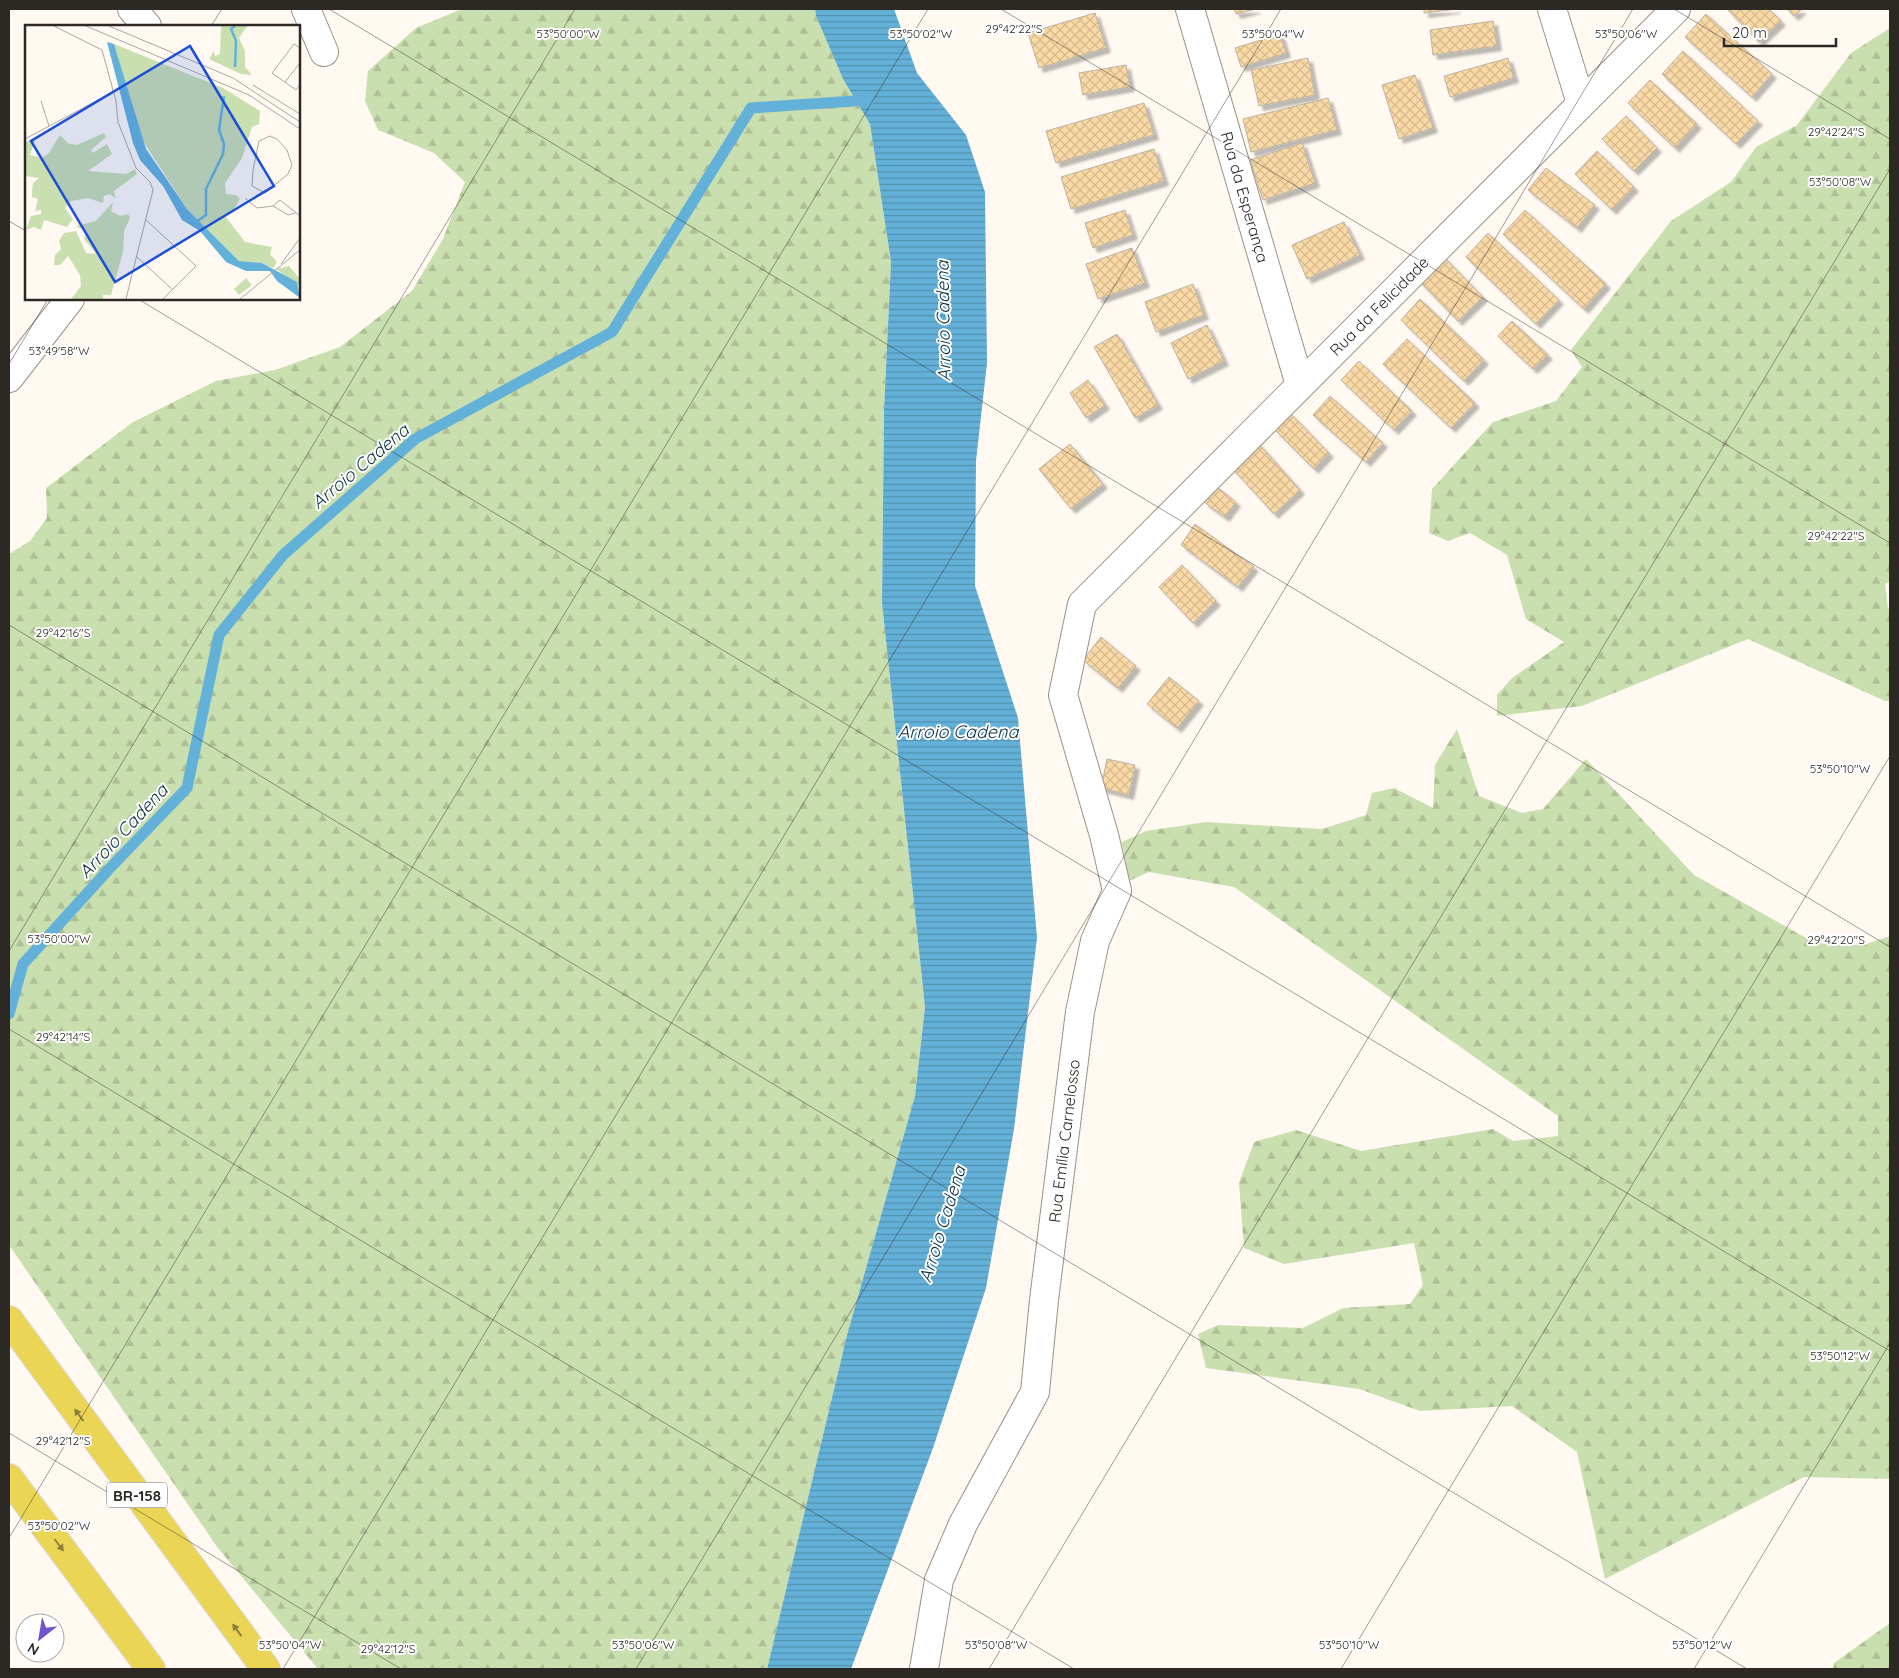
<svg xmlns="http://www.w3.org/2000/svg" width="1899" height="1678" font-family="Quicksand,sans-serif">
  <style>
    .forest { fill: url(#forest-firs) }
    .water { fill: url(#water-rules) }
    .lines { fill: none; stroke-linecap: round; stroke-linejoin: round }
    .stream { stroke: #63b1d8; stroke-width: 11 }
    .building { fill: url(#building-cross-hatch); stroke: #bbb2a5; filter: url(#shadow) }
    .minor-casing { stroke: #9a9285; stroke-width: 30 }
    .highway-casing { stroke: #d9d8d8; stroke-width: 30 }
    .minor { stroke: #fff; stroke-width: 28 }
    .highway { stroke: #ebd554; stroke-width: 28 }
    .oneway { fill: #8c7f3c }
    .ticks { fill: none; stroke: #2c2924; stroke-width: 1; stroke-opacity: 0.45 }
    .labels { text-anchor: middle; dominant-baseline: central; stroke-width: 4; stroke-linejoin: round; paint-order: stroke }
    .shield { fill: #fff; stroke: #6b6966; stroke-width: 1 }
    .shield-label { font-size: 15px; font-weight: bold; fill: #2c2924 }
    .street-label { font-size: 16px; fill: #2c2924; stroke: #fff }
    .water-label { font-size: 18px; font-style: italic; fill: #092f3f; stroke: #fff }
    .inset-river { fill: none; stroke: #63b1d8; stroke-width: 2.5 }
    .inset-road { fill: none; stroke: #aba69f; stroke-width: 1 }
    .view { fill: #1d4ed8; fill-opacity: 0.15; stroke: #1d4ed8; stroke-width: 2.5 }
    .inset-edge { fill: none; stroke: #2c2924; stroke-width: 2.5 }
    .ticks-label { font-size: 12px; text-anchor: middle; fill: #2c2924; stroke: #fff; stroke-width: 4; stroke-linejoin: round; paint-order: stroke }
  </style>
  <defs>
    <pattern id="forest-firs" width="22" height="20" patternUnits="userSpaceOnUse" patternTransform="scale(1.25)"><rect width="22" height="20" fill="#cadfaf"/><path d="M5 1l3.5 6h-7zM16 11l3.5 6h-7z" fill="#aebf96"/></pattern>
    <pattern id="water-rules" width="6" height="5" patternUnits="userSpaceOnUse" patternTransform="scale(1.25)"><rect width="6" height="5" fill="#63b1d8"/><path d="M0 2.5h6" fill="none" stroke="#5290af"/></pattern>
    <pattern id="building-cross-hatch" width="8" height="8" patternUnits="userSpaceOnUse" patternTransform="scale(1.25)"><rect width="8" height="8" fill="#f9d9a5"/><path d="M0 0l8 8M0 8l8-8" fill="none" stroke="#d6ba8e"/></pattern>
    <filter id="shadow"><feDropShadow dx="4.5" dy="4.5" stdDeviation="1" flood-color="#0004"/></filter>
  </defs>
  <rect width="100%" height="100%" fill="#fff9f1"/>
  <!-- forest -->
  <path class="forest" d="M462,9H815L816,16L843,79L870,124L891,262L884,410L882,603L925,1007L915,1096L847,1335L767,1669H318L218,1548L9,1245V554L30,541L47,518L46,488L133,422L216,381L275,370L340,347L412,291L443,239L465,182L434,153L378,130L365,101L368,71L416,28Z
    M1890,28V582L1885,584L1888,608L1890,610V701H1885L1748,639L1582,706L1497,716V695L1512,678L1564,642L1526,619L1507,555L1470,533L1448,541L1429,533L1432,489L1493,422L1556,401L1582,367L1571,350L1671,221L1731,182L1756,147L1797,125L1851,53Z
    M1457,729L1479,796L1522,813L1543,809L1586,759L1694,875L1815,943L1863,945L1890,936V1479L1804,1477L1605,1579L1577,1452L1512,1406L1420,1411L1359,1389L1206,1368L1198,1334L1218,1325L1303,1328L1343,1308L1410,1304L1423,1285L1414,1243L1284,1264L1244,1248L1239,1183L1254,1142L1296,1130L1361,1151L1493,1129L1513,1141L1558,1136V1116L1234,887L1149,872L1129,881L1122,842L1146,831L1206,822L1322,829L1366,815L1372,793L1394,788L1433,808L1435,765Z
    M1890,1623V1669H1833L1834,1663Z"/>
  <!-- water -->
  <path class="water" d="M815,9H894L917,73L966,135L985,192L987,363L976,461L975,586L1018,718L1037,938L1014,1129L986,1288L933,1448L851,1669H767L847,1335L915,1096L925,1007L882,603L884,410L891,262L870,124L843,79L816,16Z"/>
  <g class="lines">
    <!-- stream -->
    <path class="stream" d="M9,1014L23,964L110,868L187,788L219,635L283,555L415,439L612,332L751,108L869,100"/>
  </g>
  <!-- building -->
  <path class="building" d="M1234,9H1256L1236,14Z
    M1424,9H1456L1424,13Z
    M1727,9H1769L1781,21L1759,42Z
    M1787,9H1802L1794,16Z
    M1095,13L1106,48L1039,68L1028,33Z
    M1706,14L1772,74L1752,97L1685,37Z
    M1493,21L1497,46L1433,55L1430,30Z
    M1280,34L1286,53L1241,67L1235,48Z
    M1683,51L1758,121L1736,144L1662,74Z
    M1308,58L1315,95L1259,106L1251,70Z
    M1508,58L1514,78L1450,97L1444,76Z
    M1126,65L1130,87L1083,95L1079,73Z
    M1415,75L1433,128L1399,139L1382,85Z
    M1650,80L1697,124L1675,148L1628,103Z
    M1328,98L1337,130L1251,152L1243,119Z
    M1144,103L1154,135L1056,163L1046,131Z
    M1626,116L1657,148L1634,171L1602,139Z
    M1302,143L1315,183L1263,200L1250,160Z
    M1154,149L1164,181L1071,209L1061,177Z
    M1597,151L1634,187L1612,210L1575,174Z
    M1546,168L1595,205L1577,228L1528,190Z
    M1125,210L1133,235L1093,248L1085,223Z
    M1525,210L1606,284L1584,309L1503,234Z
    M1344,222L1360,255L1307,279L1292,245Z
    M1488,233L1559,300L1536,324L1466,257Z
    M1132,248L1145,283L1098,299L1086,264Z
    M1443,256L1483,297L1458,321L1419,281Z
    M1193,284L1204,315L1156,332L1145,302Z
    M1420,299L1484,360L1464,381L1401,320Z
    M1512,321L1548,355L1533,369L1498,336Z
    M1207,325L1224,361L1188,379L1171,343Z
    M1117,334L1158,405L1135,418L1094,347Z
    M1407,339L1475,403L1451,428L1383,364Z
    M1359,361L1412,411L1394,430L1341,380Z
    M1088,380L1105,405L1086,418L1070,393Z
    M1330,396L1383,443L1366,462L1313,415Z
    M1291,414L1329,453L1314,469L1275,430Z
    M1258,443L1300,490L1274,514L1231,467Z
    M1070,444L1103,484L1071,509L1039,469Z
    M1216,486L1236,502L1225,517L1204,502Z
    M1195,524L1254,567L1238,587L1181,545Z
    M1182,565L1216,601L1193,623L1159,587Z
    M1101,637L1136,666L1118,688L1083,660Z
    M1169,677L1199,701L1177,728L1147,704Z
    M1107,759L1135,765L1129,795L1101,788Z"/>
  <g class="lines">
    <!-- minor casing -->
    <g class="minor-casing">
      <path id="minor" d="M132,9L147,26
        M306,9L324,52
        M1190,9L1300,385
        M1552,9L1581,103
        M9,378L70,299
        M924,1669L939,1580L963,1524L1035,1392L1044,1300L1080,1012L1095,941L1117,891L1104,835L1063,695L1082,604L1676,9"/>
    </g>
    <!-- highway casing -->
    <g class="highway-casing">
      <path id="highway" d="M9,1320L266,1669
        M9,1478L151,1669"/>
    </g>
    <!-- minor -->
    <use href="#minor" class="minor"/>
    <!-- highway -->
    <use href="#highway" class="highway"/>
  </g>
  <!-- one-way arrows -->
  <defs><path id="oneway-solid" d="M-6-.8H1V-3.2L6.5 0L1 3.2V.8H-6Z" transform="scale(1.25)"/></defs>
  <g class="oneway">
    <use href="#oneway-solid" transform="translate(79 1415) rotate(-126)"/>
    <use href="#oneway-solid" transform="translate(59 1545) rotate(53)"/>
    <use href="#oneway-solid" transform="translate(237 1630) rotate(-126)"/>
  </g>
  <!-- ticks -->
  <path class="ticks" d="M329,9L1890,947M1001,9L1890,543M1674,9L1890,139M211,26L222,9M9,221L26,231M138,299L1890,1351M9,364L48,299M9,625L1747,1669M9,951L575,9M9,1029L1074,1669M9,1433L401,1669M9,1538L928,9M283,1669L1281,9M636,1669L1633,9M989,1669L1890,169M1341,1669L1890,756M1694,1669L1890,1343"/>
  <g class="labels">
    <!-- shield labels -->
    <rect class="shield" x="107" y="1482.5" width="60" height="25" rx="4"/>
    <g class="shield-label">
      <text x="137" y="1495">BR-158</text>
    </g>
    <!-- street labels -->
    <g class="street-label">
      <text transform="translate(1245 197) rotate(74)">Rua da Esperança</text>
      <text transform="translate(1379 306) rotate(-45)">Rua da Felicidade</text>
      <text transform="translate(1064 1141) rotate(-83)">Rua Emília Carnelosso</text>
    </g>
    <!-- water labels -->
    <g class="water-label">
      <text transform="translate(943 321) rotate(-91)">Arroio Cadena</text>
      <text transform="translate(360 466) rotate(-40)">Arroio Cadena</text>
      <text x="958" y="731">Arroio Cadena</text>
      <text transform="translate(123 831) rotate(-47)">Arroio Cadena</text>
      <text transform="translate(942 1224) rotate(-73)">Arroio Cadena</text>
    </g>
  </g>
  <!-- overview -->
  <g transform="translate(25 25)">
    <rect width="275" height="275" fill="#fff9f1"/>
    <path d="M196,1H222L214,13L220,26V42L227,50L216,49L184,34L189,26L190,31L195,29ZM89,19L198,63L235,86L234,99L227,102L217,133L200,158L201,169L211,170L215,174L207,188L200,191L220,217L247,222L245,229L252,237L248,243L237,238L214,236L162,184L118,116ZM79,108L81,112L66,125L68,128L82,119L87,129L63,146L101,149L110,144L112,149L89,166L91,174L85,169L79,171L78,178L63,173L46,176L40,183L48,194L42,202L19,195L16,205L9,202L1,205L6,191L16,189V185L10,186L13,174L7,172V167L8,158L14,153L0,151V118L11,112L5,130L17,133L24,128L35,110L44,119L52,120ZM88,177L86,186L95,191L103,189L105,193L99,206L98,227L86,270H78V274H46L56,261L55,250L43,231L35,240H29L30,230L36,224L34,216L39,208L51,206L61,228L71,229L59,214L62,207L51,201L71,196ZM264,241L275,254V261L251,244Z" fill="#cadfaf"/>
    <path d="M221,253L227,260L214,270L209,264Z" fill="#cadfaf"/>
    <path d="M82,17L89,19L121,124L162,184L214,236L237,238L272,257L275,273L252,256L245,246H221L201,237L175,206L157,195L138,161L115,135L108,118Z" fill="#63b1d8"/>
    <path class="inset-river" d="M210,1L206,4L211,16L210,42M171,197L181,190V164L198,129L199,119L194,105L199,71"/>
    <path class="inset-road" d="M29,1L77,25L91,76L93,97L111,143L125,157L128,165L101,274M61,1L224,70L275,104M84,1L208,53L275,97M275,23L269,19L247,48L271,65L275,59M260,57L275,38M228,60L275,89M16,76L24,101M245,111L252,114L262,125L267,140L263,149L240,168L227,161L228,145L234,116ZM0,114L88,67M220,173L232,183L248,181M270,188L263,190L248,181L255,175L275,191M121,195L171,241L138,274M112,232L148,265M256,239L275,213M215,274L275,225"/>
    <path class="view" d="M165,21L249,161L90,257L6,116Z"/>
    <rect width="275" height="275" class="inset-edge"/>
  </g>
  <g class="ticks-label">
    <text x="1014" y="33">29°42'22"S</text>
    <text x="568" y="38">53°50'00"W</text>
    <text x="921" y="38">53°50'02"W</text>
    <text x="1273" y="38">53°50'04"W</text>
    <text x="1626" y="38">53°50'06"W</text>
    <text x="1836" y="136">29°42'24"S</text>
    <text x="1840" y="186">53°50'08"W</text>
    <text x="59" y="355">53°49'58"W</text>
    <text x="1836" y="540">29°42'22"S</text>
    <text x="63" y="637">29°42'16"S</text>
    <text x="1840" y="773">53°50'10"W</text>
    <text x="59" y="943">53°50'00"W</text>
    <text x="1836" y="944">29°42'20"S</text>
    <text x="63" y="1041">29°42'14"S</text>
    <text x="1840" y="1360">53°50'12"W</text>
    <text x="63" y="1445">29°42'12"S</text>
    <text x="59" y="1530">53°50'02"W</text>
    <text x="290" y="1649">53°50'04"W</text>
    <text x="643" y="1649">53°50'06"W</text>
    <text x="996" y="1649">53°50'08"W</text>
    <text x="1349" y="1649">53°50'10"W</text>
    <text x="1702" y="1649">53°50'12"W</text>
    <text x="388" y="1653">29°42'12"S</text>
  </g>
  <!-- border -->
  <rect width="1899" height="1678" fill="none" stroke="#2c2924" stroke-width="20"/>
  <!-- north arrow -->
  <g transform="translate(40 1638) rotate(211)"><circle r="24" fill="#ffffff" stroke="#aba9a7"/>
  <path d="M0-4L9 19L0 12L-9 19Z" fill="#6e54cd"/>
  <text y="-8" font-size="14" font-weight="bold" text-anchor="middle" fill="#2c2924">N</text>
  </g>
  <!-- scale -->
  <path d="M1724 38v8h112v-8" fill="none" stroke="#2c2924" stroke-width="2.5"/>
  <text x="1732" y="38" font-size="15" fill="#2c2924" stroke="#ffffff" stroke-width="4" paint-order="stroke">20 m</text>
</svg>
